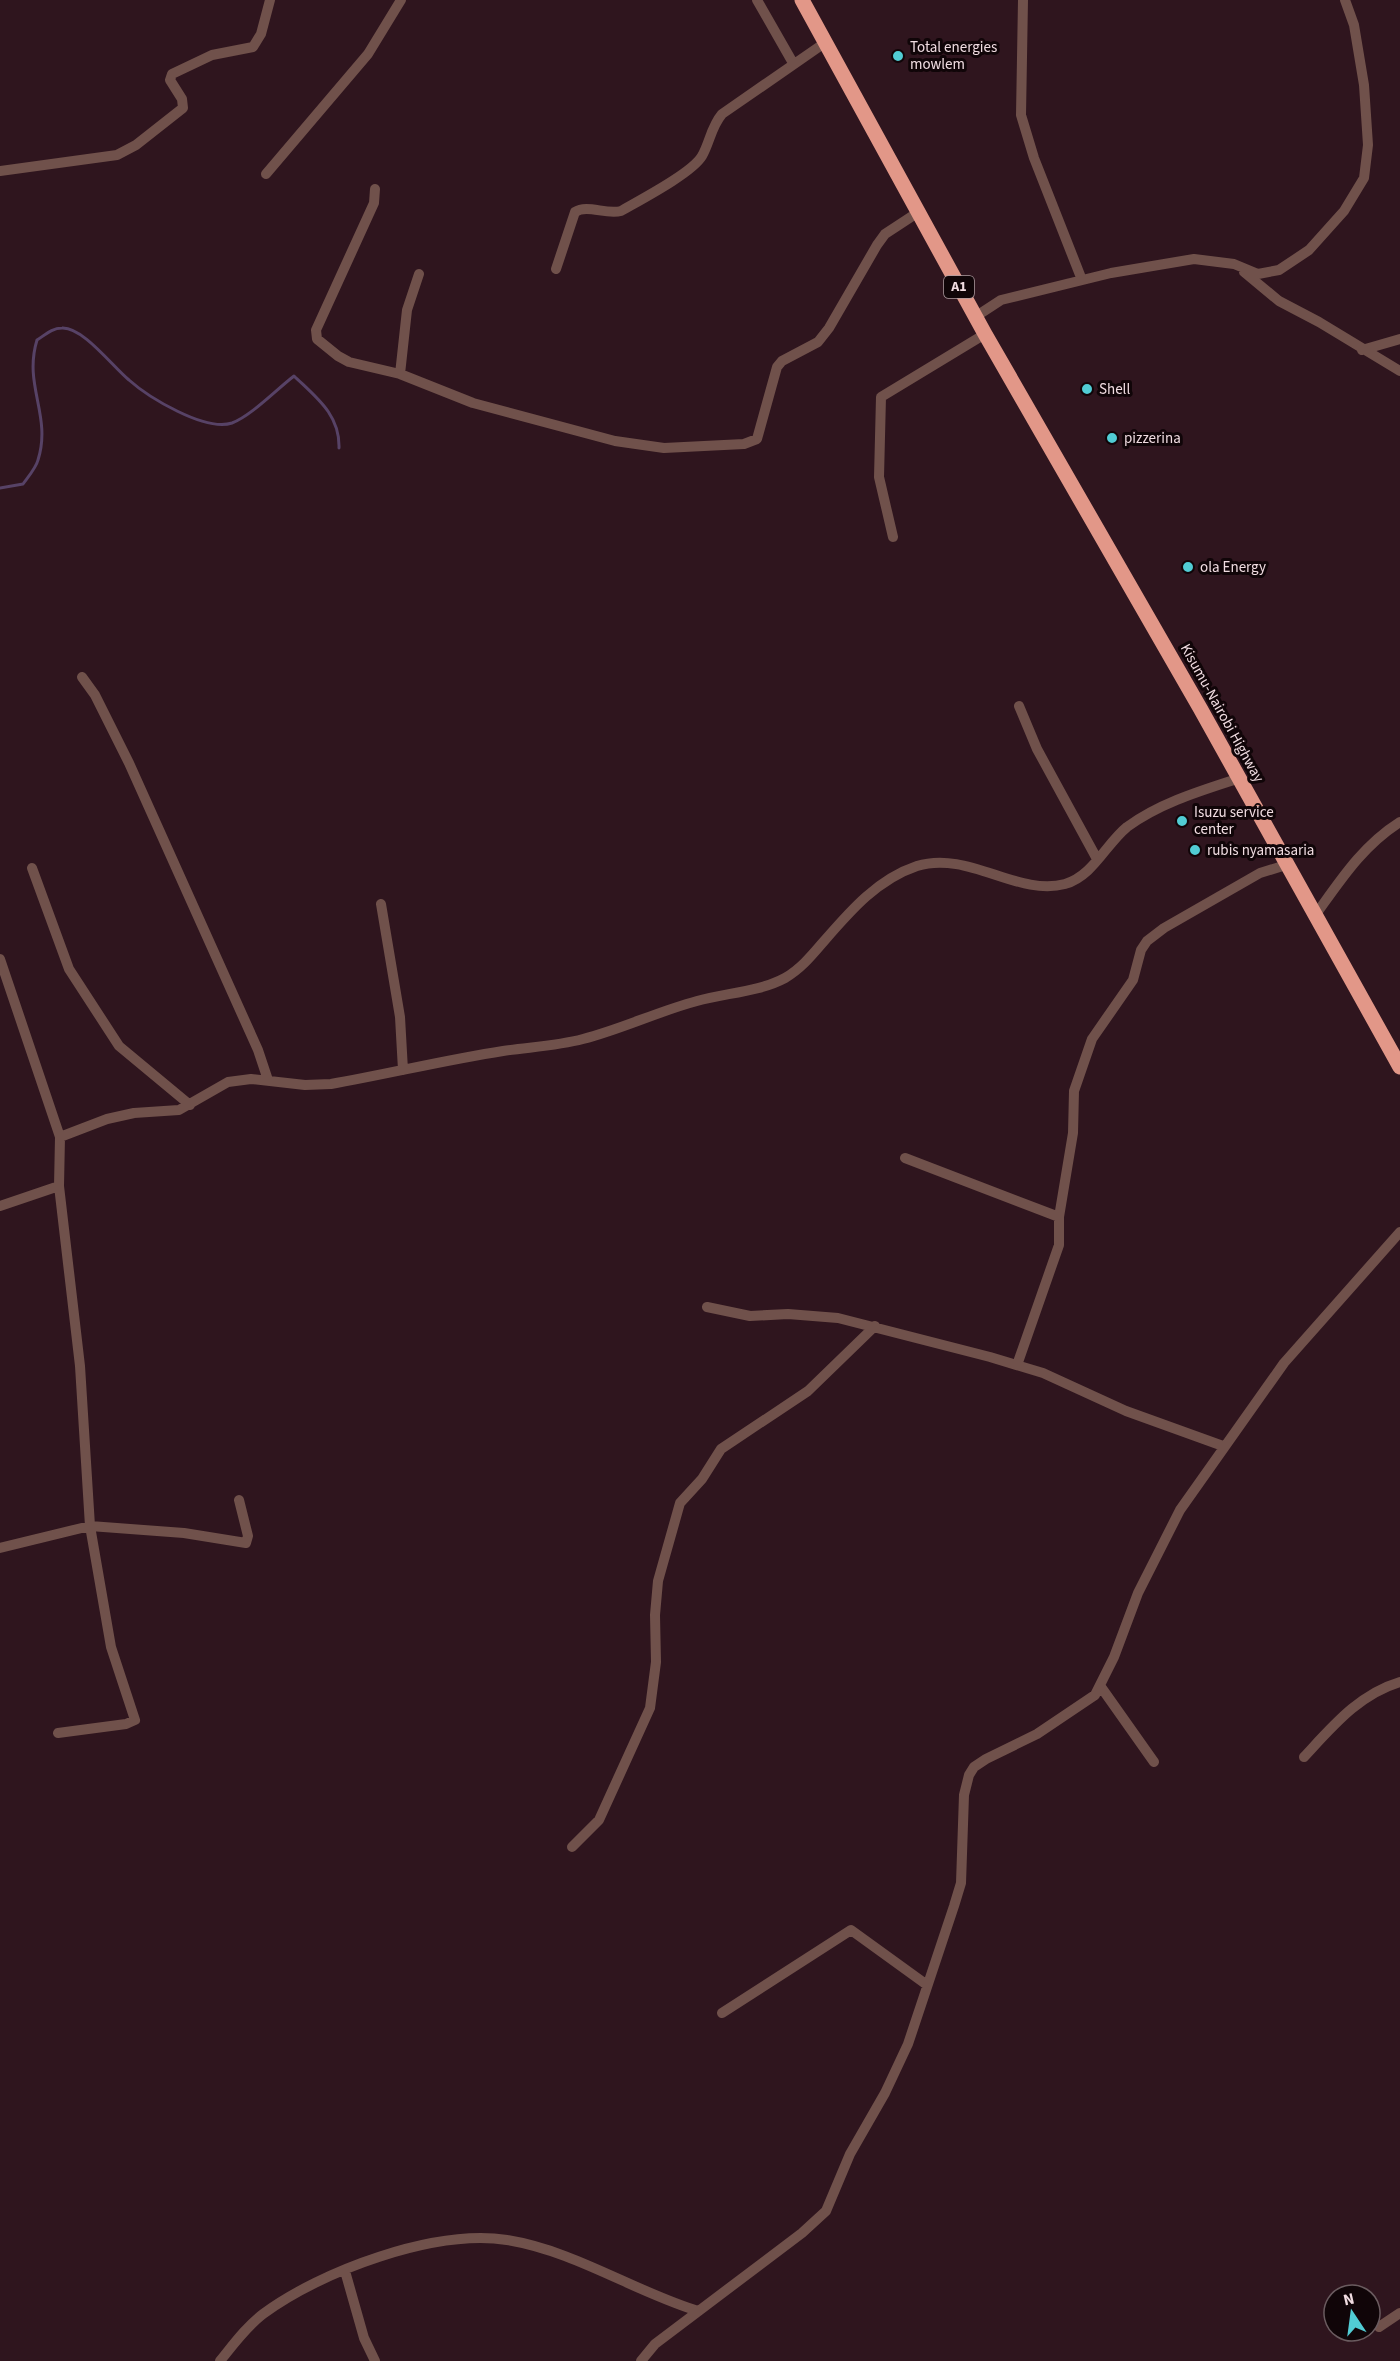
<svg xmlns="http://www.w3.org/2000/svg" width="1400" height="2361" font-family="'Source Sans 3',sans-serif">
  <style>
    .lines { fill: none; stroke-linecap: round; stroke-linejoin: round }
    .stream { stroke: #574266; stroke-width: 3 }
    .minor { stroke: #70514b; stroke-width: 10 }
    .highway { stroke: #e29788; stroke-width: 15 }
    .poi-dot { fill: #51ccd4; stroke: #100508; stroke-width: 2 }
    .labels { text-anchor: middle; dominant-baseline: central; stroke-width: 6; stroke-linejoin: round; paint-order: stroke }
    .shield { fill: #100508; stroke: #ad9ca0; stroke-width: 1.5 }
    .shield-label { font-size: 14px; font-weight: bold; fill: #f0dce1 }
    .poi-label { font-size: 15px; fill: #f0dce1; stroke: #100508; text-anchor: start }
    .street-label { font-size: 15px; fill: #f0dce1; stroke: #100508 }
  </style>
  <rect width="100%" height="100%" fill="#2f151e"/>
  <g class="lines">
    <!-- stream -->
    <path class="stream" d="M0,488L23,484C28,477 36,468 38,460C52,415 23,386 37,340C45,335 52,328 62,328C83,327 112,366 129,380C148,397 205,432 232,423C251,416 277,389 294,376C317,398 340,415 339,448"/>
    <!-- minor -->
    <path class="minor" d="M757,0L793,63
      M1023,0L1021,115L1034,158L1082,280
      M0,171L117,155L136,145L183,108L182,99L170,80L172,74L212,55L253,47L261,34L270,0
      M266,174L368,54L401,0
      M375,189L374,203L316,330L317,339L338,356L349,362L400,374L473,403L615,441L664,448L744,444L757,439L777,367L782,361L818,342L829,328L877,245L885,234L917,213
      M556,269L575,212C587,204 606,215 621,211C640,200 692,173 702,156C710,142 711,127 722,114L826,42
      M1244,272L1279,301L1319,322L1400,371
      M975,317L1001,300L1111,273L1194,259L1234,264L1258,274L1279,270L1309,250L1344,211L1364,178L1368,145L1364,85L1354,25L1345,0
      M1362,350L1400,339
      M400,374L407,310L419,274
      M893,537L879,477L881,397L985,334
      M82,677L95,695L129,763L258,1050L268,1080
      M1019,706L1037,749L1097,859
      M32,868L69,969L119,1046L190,1105
      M381,904L400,1017L403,1070
      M1314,917C1340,881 1362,846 1400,822
      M0,959L60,1137L59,1186L80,1366L90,1526L111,1647L135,1720L126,1724L58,1733
      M60,1137L107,1119L134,1113L179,1110L228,1082L251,1079L305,1085L331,1084C388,1074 445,1060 503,1051C530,1047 557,1046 583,1039C622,1029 659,1011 697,1001C725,993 759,992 785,978C801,969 813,954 825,940C851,910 878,879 917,866C968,850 1018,897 1065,884C1093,876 1106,844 1127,827C1160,803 1200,791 1237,779
      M905,1158L1059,1217
      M0,1206L59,1186
      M707,1307L750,1316L788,1314L838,1318L990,1357L1043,1373L1126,1411L1223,1446
      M1017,1365L1059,1245V1217L1073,1133L1074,1091L1092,1039L1133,980L1141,950L1147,941L1164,928L1260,873L1286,865
      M0,1548L90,1526L184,1533L246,1543L248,1536L239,1500
      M1101,1687L1154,1762
      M1304,1757C1332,1727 1359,1694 1400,1682
      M572,1847L599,1820L650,1708L656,1662L655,1615L658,1581L680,1503L702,1479L721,1449L808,1391L875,1326
      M722,2013L851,1930L927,1985
      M345,2271L364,2338L375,2361
      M1379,2327L1400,2313
      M220,2361C233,2345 247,2326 263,2314C321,2271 434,2229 507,2240C575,2251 633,2291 698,2311
      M641,2361L655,2344L802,2233L826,2211L850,2154L885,2093L908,2044L954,1906L961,1883L964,1795L969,1775L974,1767L986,1759L1037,1734L1095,1695L1114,1657L1138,1593L1180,1510L1284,1363L1400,1232"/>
    <!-- highway -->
    <path class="highway" d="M802,0L985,334L1200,708L1400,1067"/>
  </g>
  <!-- markers -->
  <g class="poi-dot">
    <circle cx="898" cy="56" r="6"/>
    <circle cx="1087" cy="389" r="6"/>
    <circle cx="1112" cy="438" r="6"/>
    <circle cx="1188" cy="567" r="6"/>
    <circle cx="1182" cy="821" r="6"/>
    <circle cx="1195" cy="850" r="6"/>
  </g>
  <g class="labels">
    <!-- shield labels -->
    <rect class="shield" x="944" y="276" width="30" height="22" rx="4.5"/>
    <g class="shield-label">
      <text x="959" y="287">A1</text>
    </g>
    <!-- poi labels -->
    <g class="poi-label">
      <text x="910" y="47">Total energies<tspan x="910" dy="17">mowlem</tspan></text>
      <text x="1099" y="389">Shell</text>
      <text x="1124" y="438">pizzerina</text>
      <text x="1200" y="567">ola Energy</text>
      <text x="1194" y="812">Isuzu service<tspan x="1194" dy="17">center</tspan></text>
      <text x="1207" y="850">rubis nyamasaria</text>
    </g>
    <!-- street labels -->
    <g class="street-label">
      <text transform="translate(1222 713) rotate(61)">Kisumu-Nairobi Highway</text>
    </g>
  </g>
  <!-- north arrow -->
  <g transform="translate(1352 2313) rotate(347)"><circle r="28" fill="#100508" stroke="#6a5b5f" stroke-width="1.5"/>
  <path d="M0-4.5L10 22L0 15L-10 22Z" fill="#51ccd4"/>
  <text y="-9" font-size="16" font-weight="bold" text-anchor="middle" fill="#f0dce1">N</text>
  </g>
</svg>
